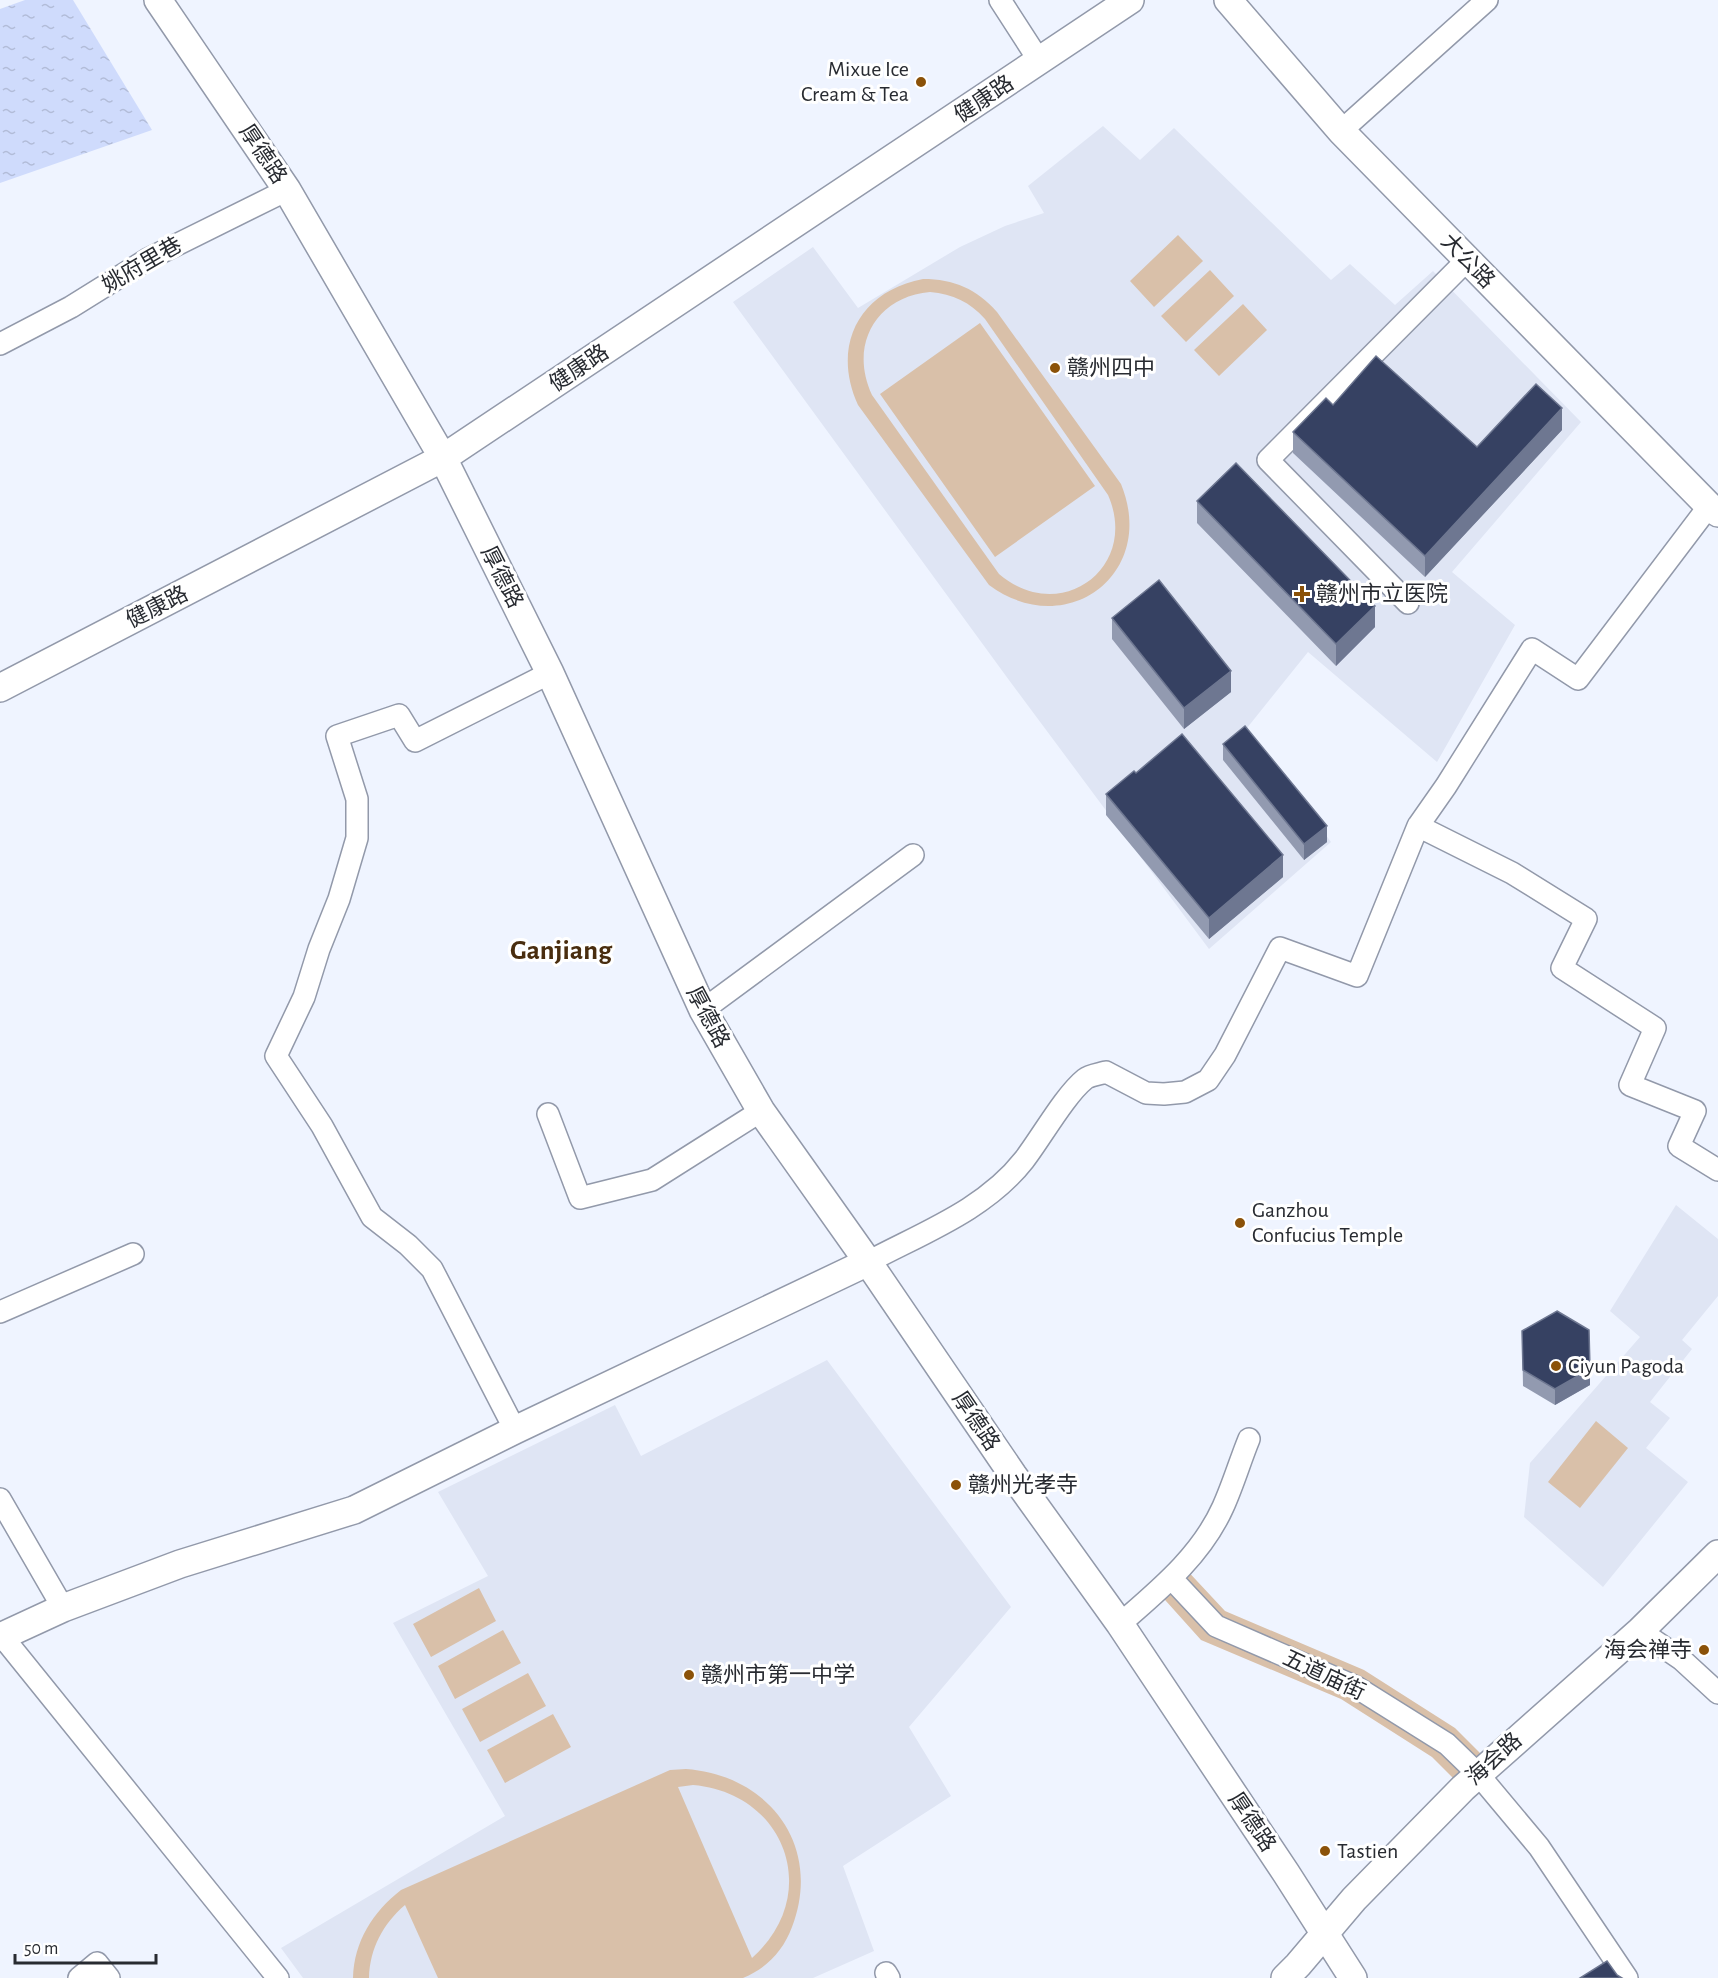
<svg xmlns="http://www.w3.org/2000/svg" width="1718" height="1978" font-family="'Alegreya Sans','Noto Sans SC',sans-serif">
  <style>
    .built { fill: #dfe5f4 }
    .park { fill: #d9c0a9; fill-rule: evenodd }
    .water { fill: url(#water-ripples) }
    .lines { fill: none; stroke-linecap: round; stroke-linejoin: round }
    .minor-casing { stroke: #9299aa; stroke-width: 24 }
    .tertiary-casing { stroke: #9299aa; stroke-width: 30 }
    .minor { stroke: #fff; stroke-width: 21 }
    .tertiary { stroke: #fff; stroke-width: 27 }
    .wall { fill: #929ab0 }
    .shaded-wall { fill: #6e7791 }
    .building { fill: #364162; stroke: #6e7791; stroke-width: 1.5 }
    .poi-dot { fill: #8b5209; stroke: #fff; stroke-width: 2 }
    .labels { text-anchor: middle; dominant-baseline: central; stroke-width: 6; stroke-linejoin: round; paint-order: stroke }
    .poi-label { font-size: 22px; fill: #282b31; stroke: #fff; text-anchor: start }
    .street-label { font-size: 22px; fill: #282b31; stroke: #fff }
    .district-label { font-size: 28px; font-weight: bold; fill: #492d0f; stroke: #fff }
  </style>
  <defs>
    <pattern id="water-ripples" width="26" height="14" patternUnits="userSpaceOnUse" patternTransform="scale(1.5)"><rect width="26" height="14" fill="#cfdbfc"/><path d="M2 4q2-2 4 0t4 0M15 11q2-2 4 0t4 0" fill="none" stroke="#b2bcd8"/></pattern>
  </defs>
  <rect width="100%" height="100%" fill="#eff4ff"/>
  <!-- built -->
  <path class="built" d="M1103,126L1140,160L1174,128L1331,280L1350,264L1395,305L1433,271L1581,422L1452,572L1515,625L1437,762L1308,652L1247,728L1331,842L1209,949L1006,676L733,302L813,247L858,308L960,247L1005,226L1044,213L1028,186Z
    M1676,1205L1718,1239V1296L1682,1340L1692,1349L1650,1402L1670,1418L1646,1448L1688,1482L1603,1587L1524,1517L1530,1463L1640,1337L1610,1311Z
    M827,1360L1011,1607L909,1727L951,1796L843,1866L874,1951L813,1978H303L281,1948L505,1816L393,1623L488,1576L438,1492L615,1405L641,1456Z"/>
  <!-- park -->
  <path class="park" d="M1178,235L1203,261L1154,307L1130,281Z
    M1210,270L1234,296L1186,342L1161,316Z
    M923,279C954,279 977,289 997,312L1121,484C1158,574 1066,642 989,585L858,405C831,346 859,291 923,279ZM930,292C953,294 970,302 985,319L1108,495C1140,568 1060,626 999,574L872,395C849,346 875,297 930,292Z
    M1243,304L1267,330L1219,376L1194,350Z
    M980,323L1095,486L995,557L880,394Z
    M1596,1421L1628,1448L1580,1508L1548,1482Z
    M1183,1566L1225,1611L1364,1670L1455,1728L1490,1763L1463,1788L1432,1757L1341,1699L1201,1640L1157,1591Z
    M479,1588L496,1621L431,1657L413,1624Z
    M503,1630L521,1663L455,1699L438,1666Z
    M528,1673L546,1706L480,1742L462,1709Z
    M553,1714L571,1747L505,1783L487,1750Z
    M686,1769C769,1775 823,1846 792,1927C783,1951 767,1968 743,1978H438L405,1905C383,1924 370,1948 369,1978H353C354,1941 373,1912 401,1890L670,1770ZM693,1785C786,1793 823,1895 752,1958L678,1787Z"/>
  <!-- water -->
  <path class="water" d="M25,0H73L152,130L0,183V9Z"/>
  <g class="lines">
    <!-- minor casing -->
    <g class="minor-casing">
      <path id="minor" d="M1000,0L1040,62
        M1341,131L1487,0
        M0,344L71,307L148,259L287,190
        M1709,506L1578,679L1532,649L1446,786L1418,826L1512,873L1586,919L1562,968L1655,1028L1630,1085L1695,1111L1679,1146L1718,1170
        M1408,603L1268,460L1467,260
        M703,1010L913,855
        M548,1114L580,1198L652,1180L761,1111
        M868,1262C922,1233 985,1210 1024,1160C1041,1138 1065,1095 1085,1079C1090,1075 1100,1074 1106,1072L1146,1093L1164,1094L1185,1092L1208,1080L1225,1055L1280,948L1357,976L1418,826
        M0,1312L133,1254
        M515,1430L432,1269L408,1245L372,1217L322,1126L276,1056L304,997L319,949L339,899L357,838V799L337,736L399,715L415,741L550,673
        M0,1499L63,1608
        M1171,1578L1216,1626L1356,1687L1447,1744L1478,1774L1539,1847L1627,1978
        M1120,1624C1159,1590 1201,1556 1223,1507C1233,1485 1240,1461 1249,1439
        M1640,1631L1681,1659L1718,1693
        M2,1636L278,1978
        M886,1973L889,1978
        M79,1978L97,1963L109,1978"/>
    </g>
    <!-- tertiary casing -->
    <g class="tertiary-casing">
      <path id="tertiary" d="M158,0L287,190L443,458L550,673L703,1010L761,1111L868,1262L1013,1475L1120,1624L1286,1873L1353,1978
        M1228,0L1341,131L1709,506L1718,513
        M0,688L443,458L1130,0
        M0,1637L63,1608L180,1564L354,1510L515,1430L868,1262
        M1285,1978L1298,1965L1354,1899L1463,1788L1640,1631L1718,1554"/>
    </g>
    <!-- minor -->
    <use href="#minor" class="minor"/>
    <!-- tertiary -->
    <use href="#tertiary" class="tertiary"/>
  </g>
  <!-- wall -->
  <path class="wall" d="M1333,405L1477,447L1562,430L1425,577L1293,453V432Z
    M1197,501L1375,627L1336,666L1197,523Z
    M1112,618L1231,692L1184,729L1112,639Z
    M1223,744L1327,842L1304,860L1223,760Z
    M1136,773L1283,877L1209,939L1106,815V794Z
    M1522,1331L1590,1385L1555,1405L1523,1386Z"/>
  <!-- shaded-wall -->
  <path class="shaded-wall" d="M1562,408V430L1425,577V556Z
    M1375,606V627L1336,666V644Z
    M1231,671V692L1184,729V708Z
    M1327,826V842L1304,860V844Z
    M1283,855V877L1209,939V918Z
    M1590,1369V1385L1555,1405V1389Z"/>
  <!-- building -->
  <path class="building" d="M1376,356L1477,447L1536,384L1562,408L1425,556L1293,432L1326,398L1333,405Z
    M1236,463L1375,606L1336,644L1197,501Z
    M1159,580L1231,671L1184,708L1112,618Z
    M1245,726L1327,826L1304,844L1223,744Z
    M1182,734L1283,855L1209,918L1106,794L1134,771L1136,773Z
    M1557,1311L1589,1330L1590,1369L1555,1389L1523,1370L1522,1331Z
    M1607,1961L1617,1975L1622,1978H1580Z"/>
  <!-- markers -->
  <g class="poi-dot">
    <circle cx="921" cy="82" r="6"/>
    <circle cx="1055" cy="368" r="6"/>
    <path d="M1299 585h6v6h6v6h-6v6h-6v-6h-6v-6h6z"/>
    <circle cx="1240" cy="1223" r="6"/>
    <circle cx="1556" cy="1366" r="6"/>
    <circle cx="956" cy="1485" r="6"/>
    <circle cx="1704" cy="1650" r="6"/>
    <circle cx="689" cy="1675" r="6"/>
    <circle cx="1325" cy="1851" r="6"/>
  </g>
  <g class="labels">
    <!-- poi labels -->
    <g class="poi-label">
      <text x="909" y="69" text-anchor="end">Mixue Ice<tspan x="909" dy="25">Cream &amp; Tea</tspan></text>
      <text x="1067" y="368">赣州四中</text>
      <text x="1316" y="594">赣州市立医院</text>
      <text x="1252" y="1210">Ganzhou<tspan x="1252" dy="25">Confucius Temple</tspan></text>
      <text x="1568" y="1366">Ciyun Pagoda</text>
      <text x="968" y="1485">赣州光孝寺</text>
      <text x="1692" y="1650" text-anchor="end">海会禅寺</text>
      <text x="701" y="1675">赣州市第一中学</text>
      <text x="1337" y="1851">Tastien</text>
    </g>
    <!-- street labels -->
    <g class="street-label">
      <text transform="translate(984 99) rotate(-34)">健康路</text>
      <text transform="translate(263 154) rotate(56)">厚德路</text>
      <text transform="translate(1468 261) rotate(46)">大公路</text>
      <text transform="translate(142 265) rotate(-30)">姚府里巷</text>
      <text transform="translate(579 368) rotate(-34)">健康路</text>
      <text transform="translate(502 577) rotate(63)">厚德路</text>
      <text transform="translate(157 607) rotate(-27)">健康路</text>
      <text transform="translate(708 1017) rotate(62)">厚德路</text>
      <text transform="translate(976 1421) rotate(56)">厚德路</text>
      <text transform="translate(1324 1675) rotate(25)">五道庙街</text>
      <text transform="translate(1494 1759) rotate(-42)">海会路</text>
      <text transform="translate(1252 1822) rotate(56)">厚德路</text>
    </g>
    <!-- district labels -->
    <g class="district-label">
      <text x="561" y="951">Ganjiang</text>
    </g>
  </g>
  <!-- scale -->
  <path d="M15 1954v9h141v-9" fill="none" stroke="#282b31" stroke-width="3"/>
  <text x="24" y="1954" font-size="18" fill="#282b31" stroke="#ffffff" stroke-width="4.5" paint-order="stroke">50 m</text>
</svg>
